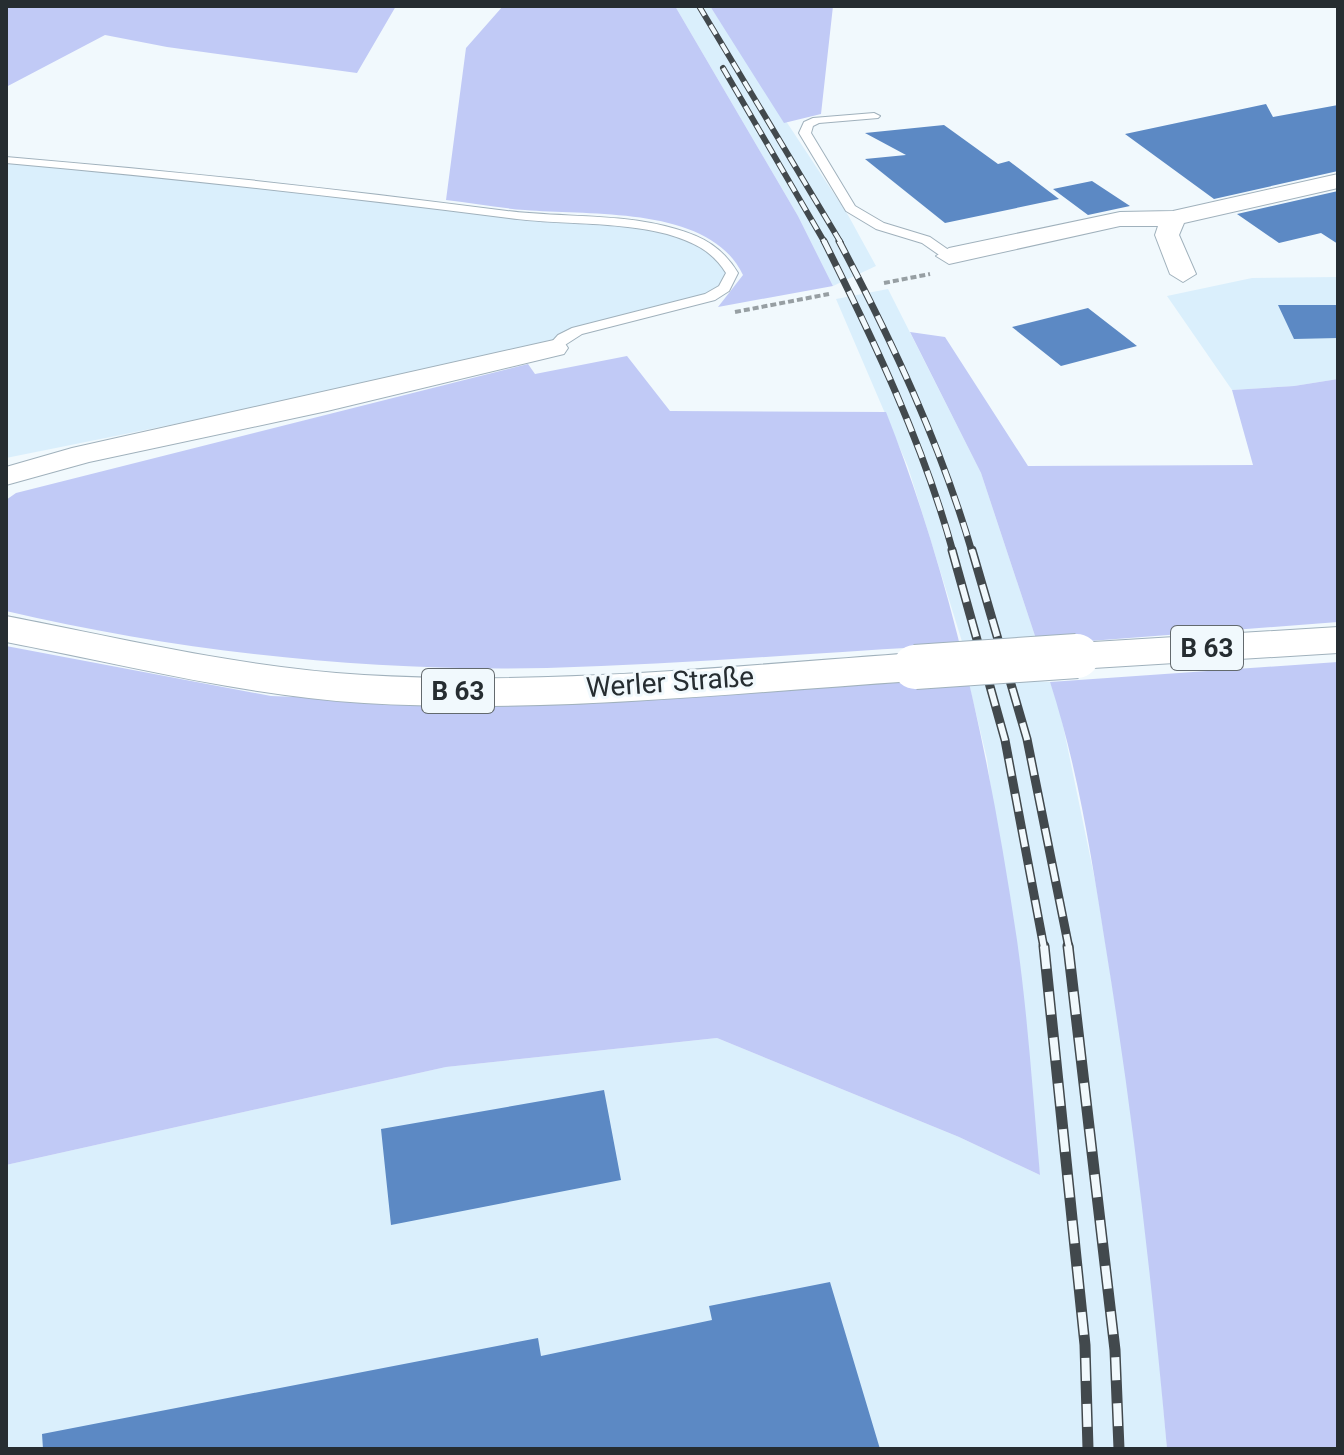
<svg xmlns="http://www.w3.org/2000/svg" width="1344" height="1455" font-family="Roboto,sans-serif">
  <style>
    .built { fill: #daeffc }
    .green { fill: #c1caf6 }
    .building { fill: #5c89c4 }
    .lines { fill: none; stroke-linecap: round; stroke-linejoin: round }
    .service-casing { stroke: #a0b1bc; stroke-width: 2 }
    .minor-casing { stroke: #a0b1bc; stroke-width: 2 }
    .primary-casing { stroke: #a0b1bc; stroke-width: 2 }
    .path { stroke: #979fa3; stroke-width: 4; stroke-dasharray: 6 3; stroke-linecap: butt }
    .service { fill: #fff; fill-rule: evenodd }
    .minor { fill: #fff; fill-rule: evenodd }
    .primary { fill: #fff; fill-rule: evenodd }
    .rail-far3-casing { stroke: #42494d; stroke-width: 6 }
    .rail-far2-casing { stroke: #42494d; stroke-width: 7 }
    .rail-far1-casing { stroke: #42494d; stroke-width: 9 }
    .rail-casing { stroke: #42494d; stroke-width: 11 }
    .rail-far3 { stroke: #f1f9fd; stroke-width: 4; stroke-dasharray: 11; stroke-linecap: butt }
    .rail-far2 { stroke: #f1f9fd; stroke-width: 5; stroke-dasharray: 14; stroke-linecap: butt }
    .rail-far1 { stroke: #f1f9fd; stroke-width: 6; stroke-dasharray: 18; stroke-linecap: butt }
    .rail { stroke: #f1f9fd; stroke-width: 8; stroke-dasharray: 23; stroke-linecap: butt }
    .primary-bridge-casing { stroke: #a0b1bc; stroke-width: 46; stroke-linecap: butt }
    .primary-bridge { stroke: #fff; stroke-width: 44 }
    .labels { text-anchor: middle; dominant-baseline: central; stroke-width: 6; stroke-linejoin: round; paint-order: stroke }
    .shield { fill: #f1f9fd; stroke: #636a6e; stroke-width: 2 }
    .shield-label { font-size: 26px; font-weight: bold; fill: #262d31 }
    .street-label { font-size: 28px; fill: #262d31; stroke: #f1f9fd }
  </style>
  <rect width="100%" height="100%" fill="#f1f9fd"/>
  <!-- built -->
  <path class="built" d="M675,6H710L848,215L876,266L833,286L798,216Z
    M6,160L628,223L694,238L732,273L710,297L597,325L554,348L6,458Z
    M1338,277V379L1294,386L1232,390L1167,296L1252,278Z
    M888,289L981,473L1038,645L964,648L908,467L836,299Z
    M967,676L1050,682L1060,711L1096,885L1122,1046L1150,1256L1167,1449H6V1165L446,1067L717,1038L959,1137L1040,1175L987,759Z"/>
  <!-- green -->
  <path class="green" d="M6,6H396L357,73L167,47L105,35L6,87Z
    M503,6H675L798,216L833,286L718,307L743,275C710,205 591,216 525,210C498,208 472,203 446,200L466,48Z
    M710,6H833L821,114L784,123Z
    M910,332L945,337L1028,466L1253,465L1232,390L1294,386L1338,379V622L1038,645L981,473Z
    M627,356L670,411L886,412C953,582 990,759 1017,940C1028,1018 1033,1097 1040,1175L959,1137L717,1038L446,1067L6,1165V646L271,696L426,702L926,675L923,647C798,654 672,665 547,668C366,672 182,652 6,611V500L16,493L528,364L535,374Z
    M1338,662V1449H1167C1152,1282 1133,1115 1106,949C1092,860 1078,768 1050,682Z"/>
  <!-- building -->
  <path class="building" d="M1266,104L1273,117L1338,105V171L1214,199L1125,134Z
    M944,125L998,164L1009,161L1059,199L945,223L865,159L906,155L865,133Z
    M1092,181L1130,206L1088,215L1053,189Z
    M1338,191V244L1321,233L1279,243L1237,214Z
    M1278,305H1338V338L1294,339Z
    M1088,308L1137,346L1061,366L1012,327Z
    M604,1090L621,1180L391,1225L381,1129Z
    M830,1282L880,1449H43L42,1434L538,1338L541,1356L712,1320L709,1306Z"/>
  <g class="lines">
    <!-- service casing -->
    <g class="service-casing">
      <path id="service" d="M874,113L880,116L878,118L819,123L813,126L811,133L855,206L884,223L930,237L953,253V259H945L922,243L876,229L846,211L799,133L804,122L813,118Z
        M6,157C174,171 341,189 507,211C563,218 622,213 676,229C704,237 723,248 738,273L729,291L715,300L582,334L554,352L549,351V345L558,335L572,328L705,294L719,286L726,273C712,250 691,241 667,234C615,221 561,225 509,218C342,197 174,178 6,163Z"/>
    </g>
    <!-- minor casing -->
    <g class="minor-casing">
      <path id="minor" d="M1338,174V188L1184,223L1179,235L1196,274L1183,282L1170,274L1155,235L1158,226H1120L949,264L936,256L949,248L1120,212L1173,211Z
        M554,340L564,342L568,348L564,354L327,411L89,462L6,485V467L72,448Z"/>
    </g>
    <!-- primary casing -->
    <g class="primary-casing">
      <path id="primary" d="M6,616C125,639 243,668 364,675C548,686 732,666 915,653L930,657L936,667L930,677L915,681C732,693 548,714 364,703C242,695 125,665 6,642Z
        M1338,627V653L1077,669L1062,665L1056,656L1062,647L1077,643Z"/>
    </g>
    <!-- path -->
    <path class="path" d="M884,283L930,274
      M735,312L829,294"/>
    <!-- service -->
    <use href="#service" class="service"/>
    <!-- minor -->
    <use href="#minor" class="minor"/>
    <!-- primary -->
    <use href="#primary" class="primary"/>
    <!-- rail-far3 casing -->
    <g class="rail-far3-casing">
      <path id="rail-far3" d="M699,6L841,243
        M723,68L825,243"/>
    </g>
    <!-- rail-far2 casing -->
    <g class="rail-far2-casing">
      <path id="rail-far2" d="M824,241C874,341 923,443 953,552
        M839,241C892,341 940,443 972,552"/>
    </g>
    <!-- rail-far1 casing -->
    <g class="rail-far1-casing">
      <path id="rail-far1" d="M952,550L1005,740L1044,948
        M972,550L1027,739L1069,948"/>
    </g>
    <!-- rail casing -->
    <g class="rail-casing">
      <path id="rail" d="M1044,946L1085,1345L1088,1449
        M1068,946L1115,1350L1119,1449"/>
    </g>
    <!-- rail-far3 -->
    <use href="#rail-far3" class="rail-far3"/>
    <!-- rail-far2 -->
    <use href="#rail-far2" class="rail-far2"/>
    <!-- rail-far1 -->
    <use href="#rail-far1" class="rail-far1"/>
    <!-- rail -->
    <use href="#rail" class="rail"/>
    <!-- primary-bridge casing -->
    <g class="primary-bridge-casing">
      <path id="primary-bridge" d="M915,667L1077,656"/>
    </g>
    <!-- primary-bridge -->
    <use href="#primary-bridge" class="primary-bridge"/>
  </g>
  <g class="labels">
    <!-- shield labels -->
    <g class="shield">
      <rect x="1171" y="626" width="72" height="44" rx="6"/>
      <rect x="422" y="669" width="72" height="44" rx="6"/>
    </g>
    <g class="shield-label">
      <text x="1207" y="648">B 63</text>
      <text x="458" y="691">B 63</text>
    </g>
    <!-- street labels -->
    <g class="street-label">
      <text transform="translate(670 682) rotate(-4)">Werler Straße</text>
    </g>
  </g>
  <!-- border -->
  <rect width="1344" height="1455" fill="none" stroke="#262d31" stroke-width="16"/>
</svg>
